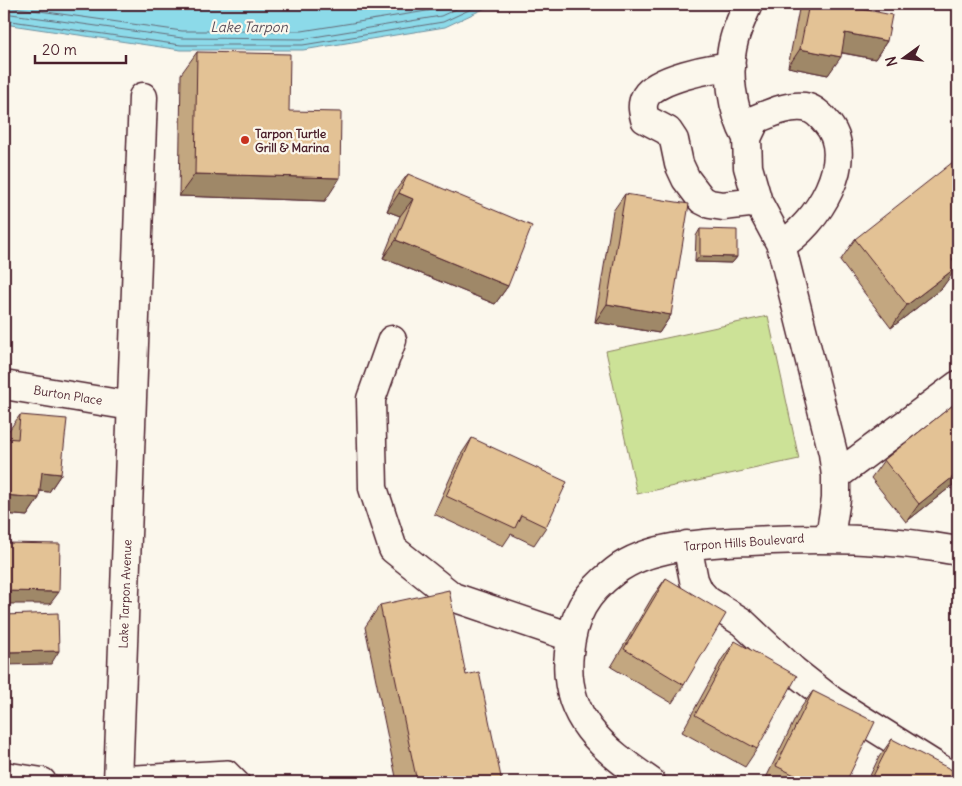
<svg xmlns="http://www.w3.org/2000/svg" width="962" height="786" font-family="Delius,sans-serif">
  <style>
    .green { fill: #cce297; stroke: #8b8061 }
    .water { fill: #8cdae9; stroke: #728f9d }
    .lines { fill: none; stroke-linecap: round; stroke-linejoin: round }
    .shore { stroke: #646a77; stroke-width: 1 }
    .lane-casing { stroke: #4a1f2b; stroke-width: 22 }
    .street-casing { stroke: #4a1f2b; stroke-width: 31 }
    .lane { stroke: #fbf7ec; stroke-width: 19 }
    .street { stroke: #fbf7ec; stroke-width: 28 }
    .wall { fill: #c3a780; stroke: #4a1f2b }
    .shaded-wall { fill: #9f8868; stroke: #4a1f2b }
    .building { fill: #e3c295; stroke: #4a1f2b }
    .poi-dot { fill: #c8321e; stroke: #fbf7ec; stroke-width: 2 }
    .labels { text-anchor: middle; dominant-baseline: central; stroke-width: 4.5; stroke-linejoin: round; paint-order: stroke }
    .poi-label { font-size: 12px; font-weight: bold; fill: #4a1f2b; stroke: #fbf7ec; text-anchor: start }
    .street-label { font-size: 12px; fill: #4a1f2b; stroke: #fbf7ec }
    .water-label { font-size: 14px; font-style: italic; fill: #5a4e5a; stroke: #fbf7ec }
  </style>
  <rect width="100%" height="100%" fill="#fbf7ec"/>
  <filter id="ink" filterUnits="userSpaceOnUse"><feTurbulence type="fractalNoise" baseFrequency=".02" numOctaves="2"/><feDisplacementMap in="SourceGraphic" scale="10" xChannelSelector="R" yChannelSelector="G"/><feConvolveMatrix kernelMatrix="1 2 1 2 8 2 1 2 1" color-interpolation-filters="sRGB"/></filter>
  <g filter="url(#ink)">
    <!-- green -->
    <path class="green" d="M768,316L799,459L637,494L606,351Z"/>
    <!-- water -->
    <path class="water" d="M4,4H494L445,27L303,50H181L4,24Z"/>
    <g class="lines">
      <!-- shore -->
      <path class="shore" d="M4,6L182,31H302L439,9L450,4
        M4,13L182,38L302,39L441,16L467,4
        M4,20L181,45H303L443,22L482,4"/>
      <!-- lane casing -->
      <g class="lane-casing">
        <path id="lane" d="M118,776L228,770L240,782"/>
      </g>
      <!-- street casing -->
      <g class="street-casing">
        <path id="street" d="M731,67C712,67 656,79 646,96C641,104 643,111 645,119L668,131L674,140L679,164L686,179L702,200L710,204L723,206L758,202
          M747,138C732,111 726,70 734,40C737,28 743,16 748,4
          M781,245C816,226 859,158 826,122C821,116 813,108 804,107C788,105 771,113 756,119L747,138L748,167L758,202L781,245L833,453L836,476V499L830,537
          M392,340L371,399L373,488L393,549L453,597L571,637
          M4,385L131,406
          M836,476L958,385
          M687,545L694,580L699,591L708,601L742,622L794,671L832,701L958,780
          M4,776L42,782
          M118,782L143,97
          M651,782C603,749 562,717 569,653C573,615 585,594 615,571C650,544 709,543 751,541C822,537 887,538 958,551"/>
      </g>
      <!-- lane -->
      <use href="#lane" class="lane"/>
      <!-- street -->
      <use href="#street" class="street"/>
    </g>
    <!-- wall -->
    <path class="wall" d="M800,4H853L852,7L887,41L875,59L842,53L828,75L788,67Z
      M197,52L289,111L325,201L179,196L181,74Z
      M408,174L508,286L495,304L383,258L400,216L387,211L395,191Z
      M625,194L671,315L659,333L595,322L613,211Z
      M700,229L737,257L732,263L695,262L696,236Z
      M855,239L957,265L942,288L891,328L840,261Z
      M958,401V481L906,522L871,478L884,460Z
      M20,415L61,474L49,492L40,491L39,498L27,516L4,514V438H7V433Z
      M472,438L546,527L534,545L511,534L503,546L434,514L460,456Z
      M666,578L684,685L672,703L611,667L653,596Z
      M380,605L466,675L502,782H397L365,627Z
      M735,641L757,749L745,767L682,732L722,659Z
      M813,691L846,782H764L800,709Z
      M892,739L949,782H867L879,757Z"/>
    <!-- shaded-wall -->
    <path class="shaded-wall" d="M845,33L887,41L875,59L833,51Z
      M800,49L841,57L828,75L788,67Z
      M195,174L340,178L325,201L179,196Z
      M399,193L413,199L400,216L387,211Z
      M396,240L508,286L495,304L383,258Z
      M958,255V265L937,281L952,259Z
      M700,256L737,257L732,263L695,262Z
      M958,266L942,288L891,328L907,305Z
      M607,304L671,315L659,333L595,322Z
      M42,472L61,474L49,492L29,490Z
      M958,473V481L906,522L919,504Z
      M4,495L39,498L27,516L4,514Z
      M4,591L59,592L50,604H4Z
      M59,651L51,664L4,665V652Z"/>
    <!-- building -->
    <path class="building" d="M809,4H853L852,7L892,15L887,41L845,33L841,57L800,49Z
      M197,52L290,54L289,111L341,112L340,178L195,174Z
      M958,158V255L952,259L958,266L907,305L855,239Z
      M408,174L532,226L508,286L396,240L413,199L399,193Z
      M625,194L689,204L671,315L607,304Z
      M700,229L737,230V257L700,256Z
      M958,401V473L919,504L884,460Z
      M20,415L67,419L61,474L42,472L39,498L4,495V438L18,439Z
      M472,438L567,482L546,527L521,515L515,528L446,496Z
      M4,543L60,544L59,592L4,591Z
      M666,578L726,614L684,685L624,649Z
      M449,590L466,675L479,672L502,782H417L380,605Z
      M58,613L59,651L4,652V615Z
      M735,641L797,676L757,749L695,715Z
      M813,691L875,722L846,782H809L776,766Z
      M892,739L954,771L949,782H870Z"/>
  </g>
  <!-- markers -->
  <circle class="poi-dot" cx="245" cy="140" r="5"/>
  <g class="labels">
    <!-- poi labels -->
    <g class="poi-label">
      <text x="255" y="133">Tarpon Turtle<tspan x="255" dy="14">Grill &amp; Marina</tspan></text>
    </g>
    <!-- street labels -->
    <g class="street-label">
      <text transform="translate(68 395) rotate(9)">Burton Place</text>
      <text transform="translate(744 542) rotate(-4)">Tarpon Hills Boulevard</text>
      <text transform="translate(125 594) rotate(-88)">Lake Tarpon Avenue</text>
    </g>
    <!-- water labels -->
    <g class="water-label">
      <text x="249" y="27">Lake Tarpon</text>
    </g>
  </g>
  <!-- margin -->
  <rect width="962" height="786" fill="none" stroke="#fbf7ec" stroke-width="20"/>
  <rect x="10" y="10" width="942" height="766" fill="none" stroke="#4a1f2b" stroke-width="2" filter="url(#ink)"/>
  <!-- north arrow -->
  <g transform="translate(904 58) rotate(255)" stroke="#fbf7ec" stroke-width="4" paint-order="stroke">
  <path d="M0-4L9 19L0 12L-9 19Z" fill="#4a1f2b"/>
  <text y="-8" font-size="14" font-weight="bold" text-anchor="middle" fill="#4a1f2b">N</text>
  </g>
  <!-- scale -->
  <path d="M35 55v8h91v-8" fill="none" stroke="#4a1f2b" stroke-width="2.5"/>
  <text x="42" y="55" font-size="15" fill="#4a1f2b" stroke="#fbf7ec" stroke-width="4" paint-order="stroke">20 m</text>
</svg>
